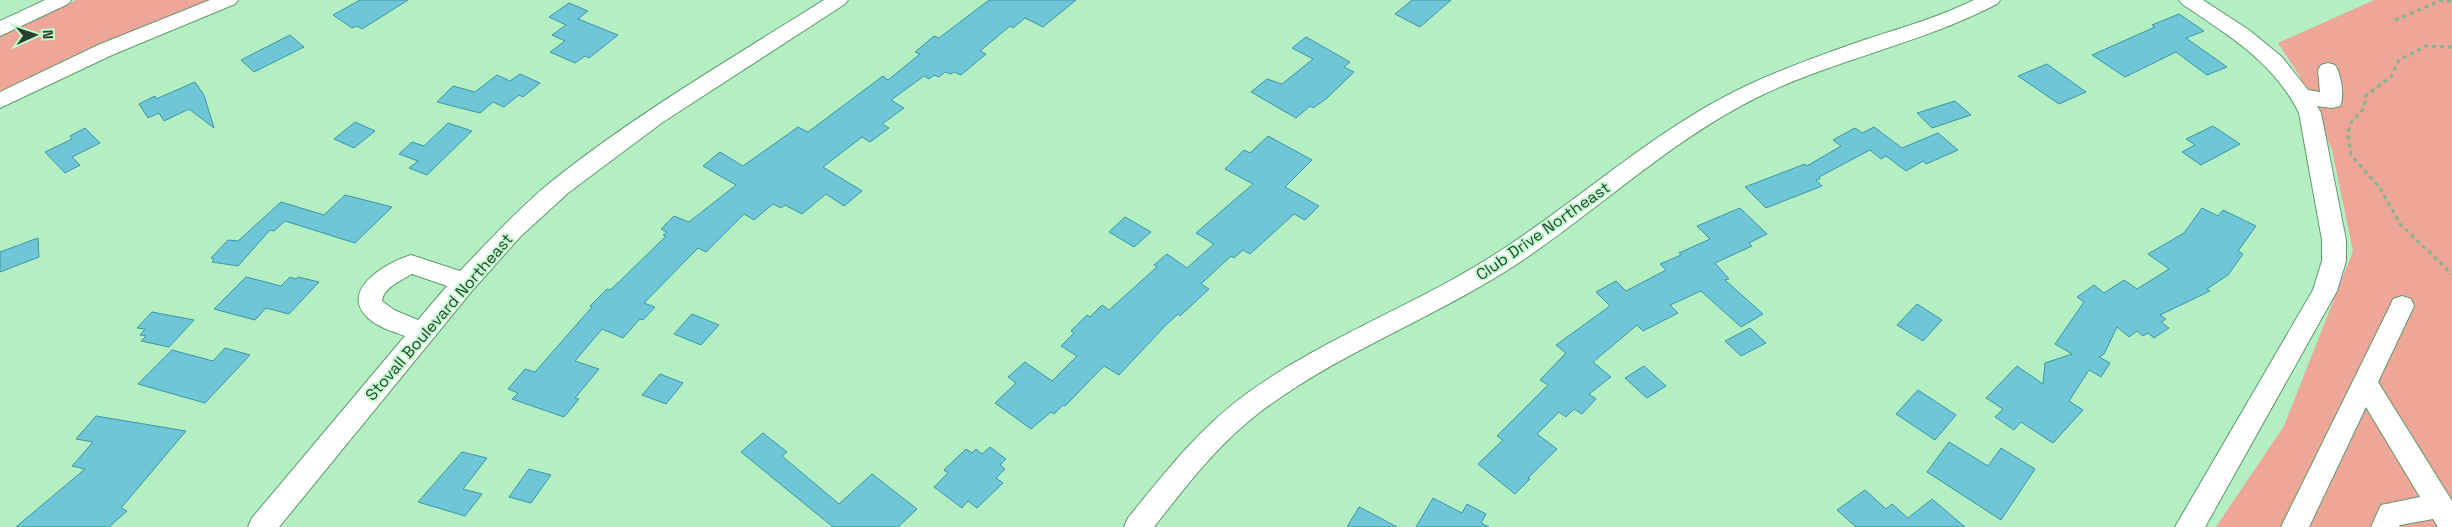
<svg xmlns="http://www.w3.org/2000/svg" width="2452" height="527" font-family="'Space Grotesk',sans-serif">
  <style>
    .green { fill: #eda697 }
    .building { fill: #6fc6d7; stroke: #3c95a6 }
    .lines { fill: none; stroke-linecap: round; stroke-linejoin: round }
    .minor-casing { stroke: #60996f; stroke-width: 2 }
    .path { stroke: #84b490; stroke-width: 3; stroke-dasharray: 4 4; stroke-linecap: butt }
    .minor { fill: #fff; fill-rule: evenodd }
    .labels { text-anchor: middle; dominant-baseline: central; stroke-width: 4; stroke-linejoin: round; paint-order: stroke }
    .street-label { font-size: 16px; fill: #29412f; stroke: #c0fdcf }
  </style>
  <rect width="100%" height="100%" fill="#b3efc2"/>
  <!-- green -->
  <path class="green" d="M76,0H212L117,37L0,96V36Z
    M2374,0H2452V527H2216L2284,426L2353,251L2332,150L2299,75L2278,43Z"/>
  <!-- building -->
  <path class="building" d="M360,0H408L362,29L357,26L352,28L333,15Z
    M989,0H1076L1043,27L1025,18L1013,28L1010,26L980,51L986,54L961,75L954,72L951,74L945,72L939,77L934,75L929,79L924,76L891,100L904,108L882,124L889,128L870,142L862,137L823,167L862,191L844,206L826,194L802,214L785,205L781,208L773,204L754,220L744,214L706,252L698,248L644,303L655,307L643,320L640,319L623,338L602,329L575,361L599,369L575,398L579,399L564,417L512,399L518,393L508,389L525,369L535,372L592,307L590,306L607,289L610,290L620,281L666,236L663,235L667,232L661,229L674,216L689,222L736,185L703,166L720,152L743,166L798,127L808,132L883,76L888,80L920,54L915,52L934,36L939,38Z
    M1412,0H1451L1420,27L1395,14Z
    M569,3L588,11L578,19L618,35L589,58L585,56L575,63L550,52L565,41L552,35L566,25L549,17Z
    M2179,14L2204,31L2186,38L2227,67L2207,75L2176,52L2125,77L2092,55L2155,27L2152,25Z
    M290,35L304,47L254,72L241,60Z
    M1306,37L1350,62L1344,67L1354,72L1326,99L1313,108L1310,106L1296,118L1251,92L1267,79L1282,84L1313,59L1292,48Z
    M2047,64L2086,92L2059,104L2018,76Z
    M520,74L540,83L523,97L519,95L504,107L493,102L480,113L437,102L453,86L475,92L497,75L510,81Z
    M195,82L204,95L214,128L189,109L164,121L159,113L148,118L139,104L155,96L156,99Z
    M1955,101L1971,115L1932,128L1917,113Z
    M355,122L375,131L354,148L334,139Z
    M448,123L472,131L427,175L409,168L418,161L399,154L412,142L424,146Z
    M2213,126L2240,144L2201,165L2182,152L2195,145L2186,139Z
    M1874,127L1902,148L1938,133L1958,150L1926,164L1923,161L1906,171L1886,156L1881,159L1870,150L1819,177L1820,179L1816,180L1822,186L1766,208L1745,187L1805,164L1807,166L1841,146L1833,140L1855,128L1862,133Z
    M85,128L100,143L72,157L80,165L65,173L45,152L72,139L70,136Z
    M1268,136L1312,160L1285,187L1319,206L1305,220L1294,214L1250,254L1243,250L1234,258L1231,256L1201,284L1209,289L1180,316L1178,314L1165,326L1119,375L1104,366L1065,406L1063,405L1054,414L1051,412L1031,429L995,403L1016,383L1008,377L1025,362L1052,381L1077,356L1061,346L1074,333L1071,331L1087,315L1090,317L1102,305L1109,310L1157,267L1154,265L1167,254L1187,268L1214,244L1196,233L1253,184L1225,169L1244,150L1250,153Z
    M345,195L392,207L355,243L285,221L274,231L270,230L238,266L212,262L214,259L211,258L228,240L238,241L281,202L324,215Z
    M1740,208L1767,234L1749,243L1752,246L1715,263L1729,279L1725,280L1763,314L1741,327L1701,291L1670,305L1678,313L1643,331L1637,325L1593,362L1611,377L1589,394L1596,399L1582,414L1574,409L1566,417L1559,412L1537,434L1557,449L1528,478L1530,479L1515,494L1478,464L1503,440L1497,436L1548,385L1540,380L1566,353L1556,345L1610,306L1596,292L1616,281L1626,291L1666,270L1660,264L1681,255L1679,253L1710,239L1697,226Z
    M2202,208L2218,216L2223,210L2256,226L2238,251L2243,254L2228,275L2207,289L2210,291L2160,315L2166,319L2161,322L2169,328L2154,338L2148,333L2143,336L2137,331L2129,337L2117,327L2104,354L2099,357L2110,363L2101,377L2089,370L2069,401L2083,410L2053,443L2021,422L2014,430L1995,417L2003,409L1986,398L2017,366L2043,384L2045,363L2072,354L2055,344L2084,302L2077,297L2094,285L2104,293L2124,280L2137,289L2169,269L2148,254L2184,233Z
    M1125,217L1151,232L1134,247L1109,232Z
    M38,238L39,257L0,272V252Z
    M246,277L281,286L290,277L296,279L298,277L319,282L289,314L266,308L255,320L214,309Z
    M1917,304L1942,320L1923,341L1897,325Z
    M152,312L194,320L169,347L141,341L146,336L140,335L145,329L137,328Z
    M692,314L719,325L701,345L674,334Z
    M1750,328L1766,343L1741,356L1725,341Z
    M225,348L250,355L205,403L138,384L172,350L213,361Z
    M1644,366L1666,386L1647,398L1625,378Z
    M660,374L683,383L666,404L642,395Z
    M1918,390L1956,415L1935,440L1896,414Z
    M96,416L186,431L121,508L127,511L109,527H16L85,469L72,466L93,442L76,439Z
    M763,433L787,452L782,456L839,504L872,474L917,509L898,527H833L741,452Z
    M1949,442L1988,466L2001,448L2035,469L2001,520L1927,472Z
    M990,447L1006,459L1000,465L1005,469L996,478L1003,483L977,508L968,501L962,508L934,487L948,473L944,470L966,449L972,453L976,449L982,454Z
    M462,452L487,458L463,489L482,494L465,516L418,502Z
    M529,469L551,475L531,503L509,497Z
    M1865,490L1886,509L1892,504L1908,518L1932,499L1965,527H1856L1837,510Z
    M1433,498L1462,513L1467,504L1486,514L1481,523L1489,527H1416Z
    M1359,507L1369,512L1397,527H1347Z"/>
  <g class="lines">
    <!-- minor casing -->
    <g class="minor-casing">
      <path id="minor" d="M45,0H71L68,4L0,36V21Z
        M210,0H238L235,4L112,55L0,108V92L98,45Z
        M824,0H848L845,4L663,122L568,193L520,237L471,292L279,527H248L252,518L405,336C392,331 377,327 367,317C339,289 388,262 411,255L460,271C490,240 519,208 552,181C637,113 732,58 824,0ZM412,274L447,286L418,320L394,310L382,301C383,288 402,280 412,274Z
        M1974,0H2000L1997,4C1922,43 1838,59 1762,95C1675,137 1605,204 1526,258C1441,316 1342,350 1260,412C1218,444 1186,486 1154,527H1124L1128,518C1163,475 1197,431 1242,397C1324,336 1424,303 1509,245C1589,192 1660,126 1748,85C1787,67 1829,52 1870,38C1905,27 1941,16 1974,0Z
        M2179,0H2203L2249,30L2282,57L2308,90L2320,92L2318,70L2321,65L2328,63L2335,65C2341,74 2345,97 2340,106L2332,108L2317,106L2321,113L2346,240V261L2337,291L2205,527H2175L2313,290L2322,261V240L2299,113C2274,62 2228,35 2182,4Z
        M2402,296L2411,299L2414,306L2378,382L2452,501V527H2438L2433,519L2400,525L2399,527H2371L2381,505L2420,497L2366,407L2309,527H2281L2390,306L2393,299Z"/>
    </g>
    <!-- path -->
    <path class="path" d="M2395,20L2440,1H2452
      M2452,47L2426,46L2399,60L2391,77L2366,95L2364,108L2351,123L2348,133L2351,155L2380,188L2400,224L2452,274"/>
    <!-- minor -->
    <use href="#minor" class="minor"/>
  </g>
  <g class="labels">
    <!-- street labels -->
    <g class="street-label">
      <text transform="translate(1543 231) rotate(-35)">Club Drive Northeast</text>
      <text transform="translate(439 317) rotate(-49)">Stovall Boulevard Northeast</text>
    </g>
  </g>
  <!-- north arrow -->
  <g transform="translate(35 35) rotate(87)" stroke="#c0fdcf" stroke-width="4" paint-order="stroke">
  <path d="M0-4L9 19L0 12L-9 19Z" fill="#29412f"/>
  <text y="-8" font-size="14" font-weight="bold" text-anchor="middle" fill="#29412f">N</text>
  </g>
</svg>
